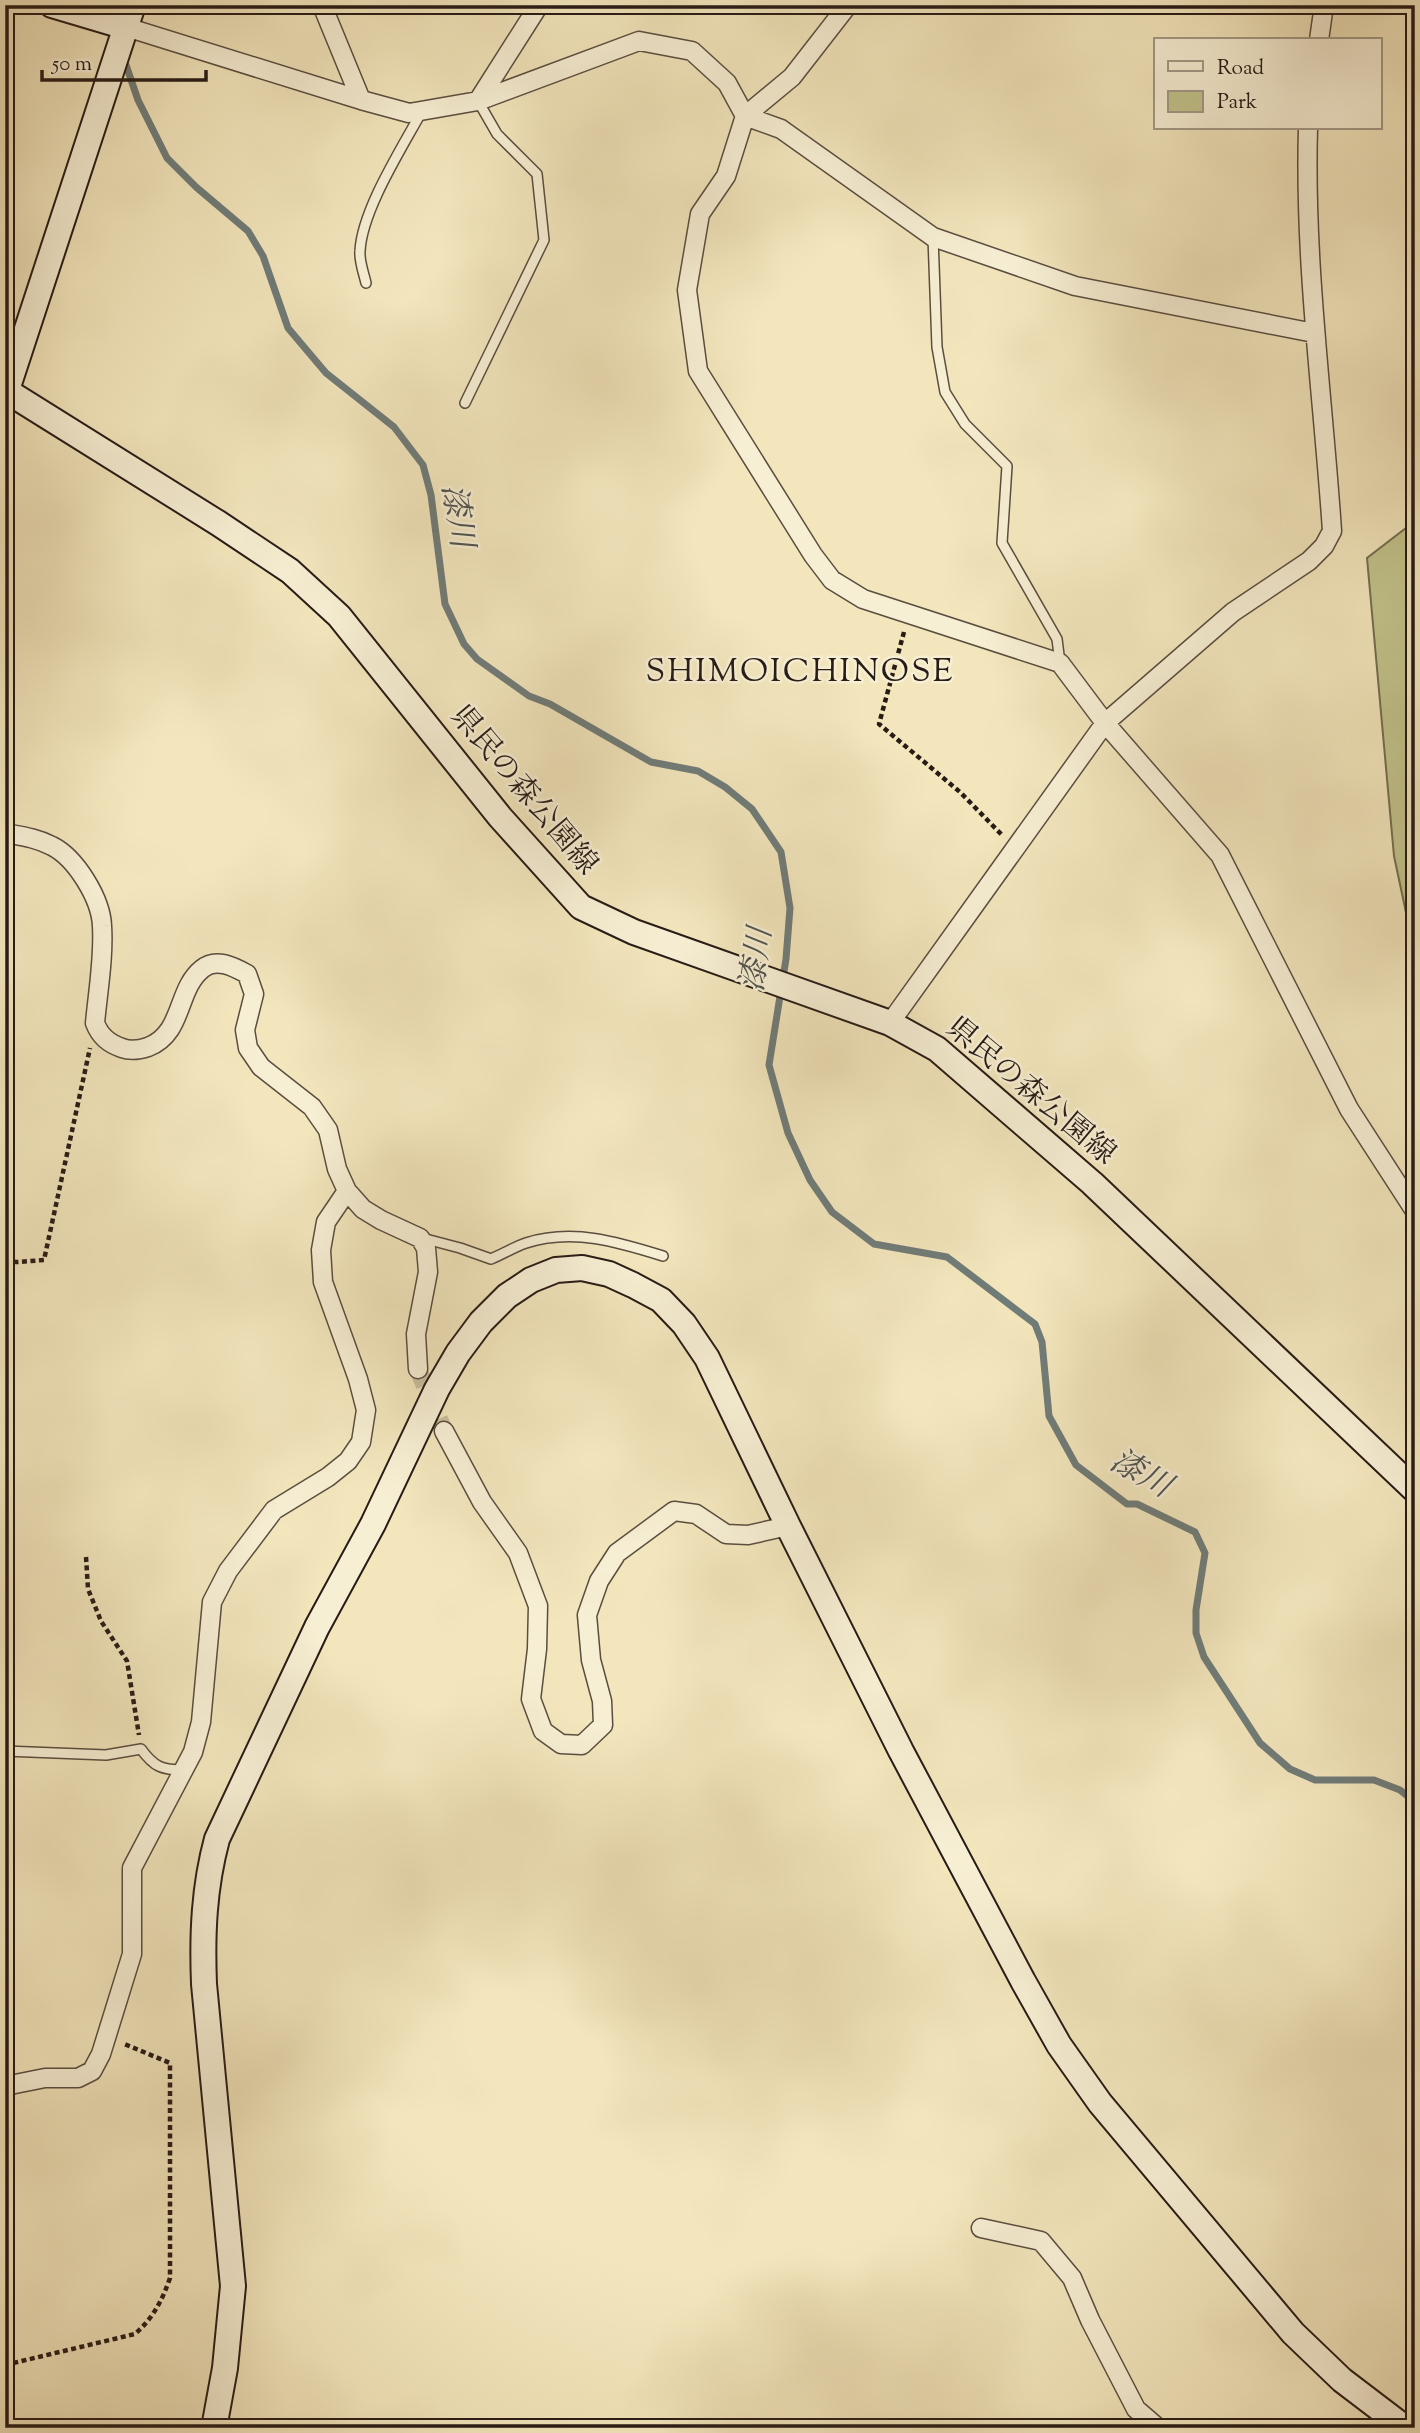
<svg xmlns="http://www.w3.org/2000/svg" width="1420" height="2433" font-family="'Sorts Mill Goudy','Noto Serif JP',serif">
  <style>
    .green { fill: #c2c38c; stroke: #746f51; stroke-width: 2 }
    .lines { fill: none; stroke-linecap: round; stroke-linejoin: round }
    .stream { stroke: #707c79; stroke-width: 7 }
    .street-tunnel { stroke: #cabd9c; stroke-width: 18; stroke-dasharray: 18 9; stroke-linecap: butt }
    .lane-casing { stroke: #5a4e40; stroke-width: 12 }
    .street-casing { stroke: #5a4e40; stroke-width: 21 }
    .secondary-casing { stroke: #271b16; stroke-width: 28 }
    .path { stroke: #271b16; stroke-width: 4.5; stroke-dasharray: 5 3.5; stroke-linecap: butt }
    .lane { stroke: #f7efd4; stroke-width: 9 }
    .street { stroke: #f7efd4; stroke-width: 18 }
    .secondary { stroke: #f7efd4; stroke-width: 24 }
    .labels { text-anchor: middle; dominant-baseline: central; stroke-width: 5; stroke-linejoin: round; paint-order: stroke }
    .street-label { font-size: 30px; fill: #271b16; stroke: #f7efd4 }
    .water-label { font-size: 32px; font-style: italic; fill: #515450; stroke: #f7efd4 }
    .quarter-label { font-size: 33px; letter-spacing: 2px; fill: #271b16; stroke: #f7efd4 }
  </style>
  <rect width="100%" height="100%" fill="#f3e6bd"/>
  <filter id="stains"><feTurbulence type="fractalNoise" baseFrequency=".00286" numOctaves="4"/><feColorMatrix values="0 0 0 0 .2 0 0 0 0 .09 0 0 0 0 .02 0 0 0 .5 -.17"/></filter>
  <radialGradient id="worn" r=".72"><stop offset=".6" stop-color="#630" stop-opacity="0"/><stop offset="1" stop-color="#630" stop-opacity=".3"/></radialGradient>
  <!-- green -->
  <path class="green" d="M1415,521V955L1394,856L1367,558Z"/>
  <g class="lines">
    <!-- stream -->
    <path class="stream" d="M126,65L138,100L167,158L196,187L248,231L263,256L288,328L326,373L394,427L423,465L431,495L445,604L464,644L477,659L529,696L550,704L651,762L698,771L725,787L752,809L781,852L790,908L786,959L769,1065L788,1133L810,1180L832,1212L874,1244L947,1257L1035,1324L1042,1342L1049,1416L1076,1465L1127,1504H1137L1195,1532L1205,1553L1196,1610V1633L1204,1657L1260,1743L1290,1769L1315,1780H1374L1400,1790L1415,1802"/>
    <!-- street-tunnel -->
    <path class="street-tunnel" d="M418,1369L444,1431"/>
    <!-- lane casing -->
    <g class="lane-casing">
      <path id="lane" d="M933,237L937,347L945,392L965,424L1007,466L1002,543L1057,639L1060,663
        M366,283C364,274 359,261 360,251C362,210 402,148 422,111
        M465,403L544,240L537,174L497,134L478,101
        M422,1238L460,1248L491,1259C503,1254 514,1247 526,1243C573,1228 618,1242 663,1256
        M5,1751L106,1755L141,1749C154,1767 162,1770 184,1770"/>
    </g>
    <!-- street casing -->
    <g class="street-casing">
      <path id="street" d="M322,5L361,100
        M848,5L792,77L745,116L781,129L933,237L1075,286L1314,333
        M126,27L361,100L409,113L478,101L639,41L692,51L727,83L745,116L726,176L700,214L687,290L698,371L813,555L832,580L863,599L1060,663L1105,723L1220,855L1349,1109L1415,1211
        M1319,40L1324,5
        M478,101L539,5
        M5,833C21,836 37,838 52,846C76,858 101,899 102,926C104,957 98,991 95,1023C100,1036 108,1043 122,1048C130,1051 139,1050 148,1047C184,1033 176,990 202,969C216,957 234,967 247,974L254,994L245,1030L248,1048L261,1067L312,1107L328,1130L337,1169L347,1191L363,1209L381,1220L420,1238L426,1248L428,1272L416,1334L418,1369
        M890,1023L1105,723L1233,612L1309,561L1324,546L1332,531C1323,396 1304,263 1308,128
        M444,1431L482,1502L518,1553L538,1606L537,1649L531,1699L543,1731L561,1744L582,1745L603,1725L602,1701L591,1660L587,1615L599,1581L617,1553L674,1511L696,1514L726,1534L748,1535L788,1526
        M5,2086L45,2078H78L92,2071L101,2054L132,1954V1868L193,1752L201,1722L212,1602L228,1571L274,1510L328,1477L348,1461L361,1442L366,1410L358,1379L323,1282L321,1250L326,1222L347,1191
        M981,2228L1041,2241L1072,2278L1090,2320L1136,2409L1158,2428"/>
    </g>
    <!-- secondary casing -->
    <g class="secondary-casing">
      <path id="secondary" d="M52,5L126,27
        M5,390L218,523L290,571L339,616L500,817L581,907L634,932L890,1023L937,1049L1092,1183L1415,1490
        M5,396L133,5
        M214,2428L225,2368L233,2286L204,1984C202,1934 204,1887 217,1839L317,1627L373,1524L437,1389L458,1353L481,1322L507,1296L531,1280L556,1270L582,1268L609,1274L633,1285L661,1300L684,1324L707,1358L788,1526L901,1751L1023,1981L1059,2045L1100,2103L1293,2333L1342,2380L1405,2428"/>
    </g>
    <!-- path -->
    <path class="path" d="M904,632L879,724L960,792L1002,835
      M5,1261L17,1262L44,1260L90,1048
      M86,1557L88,1589L101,1621L127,1661L139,1735
      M1415,1582L1408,1605L1415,1639
      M5,2365L135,2334C153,2318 162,2301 170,2278V2063L122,2043"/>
    <!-- lane -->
    <use href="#lane" class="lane"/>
    <!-- street -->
    <use href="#street" class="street"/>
    <!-- secondary -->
    <use href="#secondary" class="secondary"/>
  </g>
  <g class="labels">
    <!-- street labels -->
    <g class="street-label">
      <text transform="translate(523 791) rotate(50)">県民の森公園線</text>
      <text transform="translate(1030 1092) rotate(40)">県民の森公園線</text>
    </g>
    <!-- water labels -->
    <g class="water-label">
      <text transform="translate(456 516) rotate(81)">漆川</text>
      <text transform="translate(758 960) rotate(-82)">漆川</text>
      <text transform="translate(1140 1475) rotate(29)">漆川</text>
    </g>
    <!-- quarter labels -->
    <g class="quarter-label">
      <text x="800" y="673">SHIMOICHINOSE</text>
    </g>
  </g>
  <!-- margin -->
  <rect width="1420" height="2433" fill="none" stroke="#f3e6bd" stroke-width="28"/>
  <rect x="7" y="7" width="1406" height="2419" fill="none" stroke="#271b16" stroke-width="3.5"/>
  <rect x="14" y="14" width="1392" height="2405" fill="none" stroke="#271b16" stroke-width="2"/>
  <!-- legend -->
  <rect x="1154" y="38" width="228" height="91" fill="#f7efd4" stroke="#a49a88" stroke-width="2"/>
  <rect x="1168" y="61" width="35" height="10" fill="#f7efd4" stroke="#a49a88" stroke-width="2"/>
  <text x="1217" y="74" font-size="21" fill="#271b16">Road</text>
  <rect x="1168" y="91" width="35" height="21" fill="#c2c38c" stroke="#a49a88" stroke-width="2"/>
  <text x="1217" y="108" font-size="21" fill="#271b16">Park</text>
  <!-- scale -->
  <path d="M42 70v10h164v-10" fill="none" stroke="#271b16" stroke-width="3.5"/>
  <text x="52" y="70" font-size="21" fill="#271b16" stroke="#f7efd4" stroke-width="5" paint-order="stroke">50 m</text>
  <rect width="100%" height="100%" filter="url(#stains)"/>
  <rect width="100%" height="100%" fill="url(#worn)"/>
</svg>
